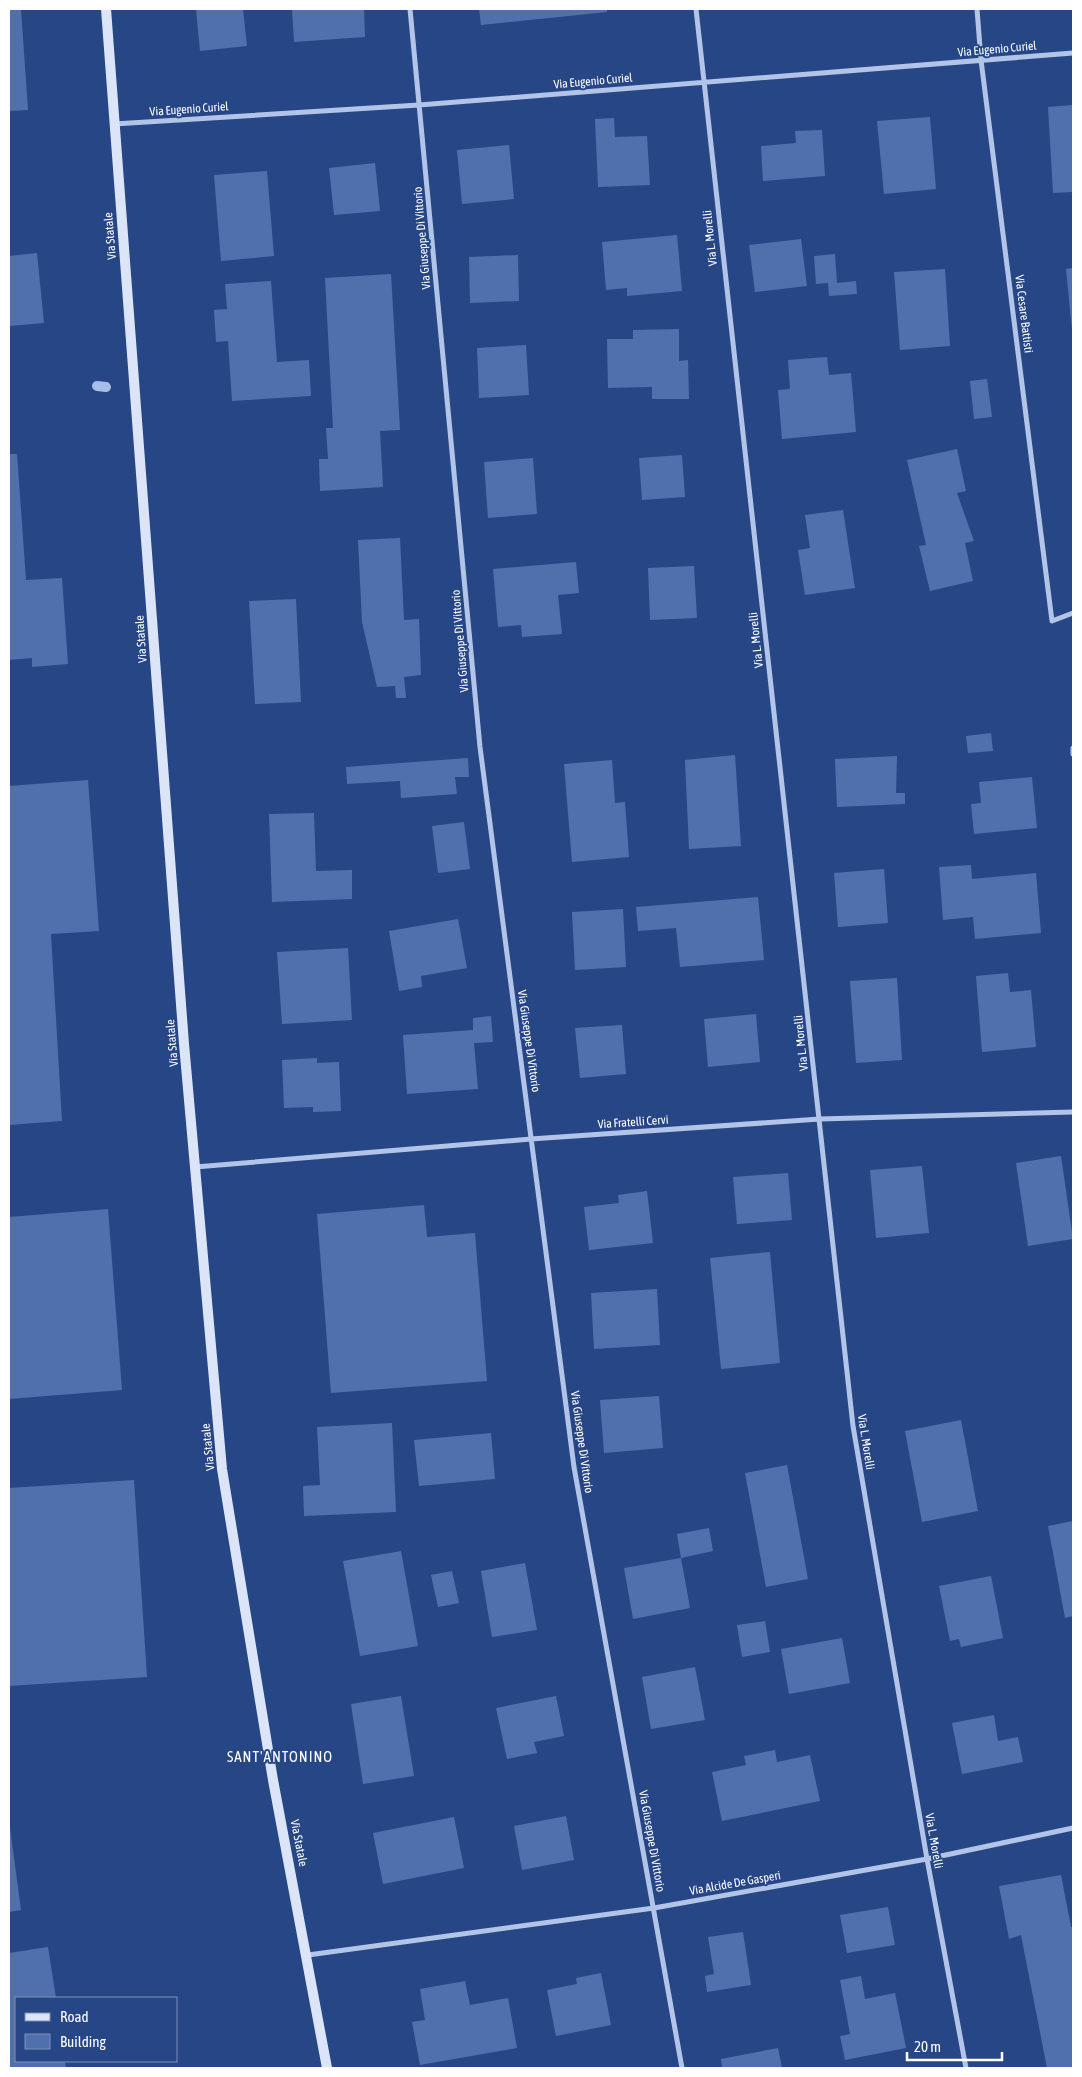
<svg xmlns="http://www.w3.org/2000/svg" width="1082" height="2077" font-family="'Asap Condensed',sans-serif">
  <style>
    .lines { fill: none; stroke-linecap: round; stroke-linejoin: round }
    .stream { stroke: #a6bee8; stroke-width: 10 }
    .building { fill: #5070ad }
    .street { stroke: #b2c5e8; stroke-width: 5 }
    .secondary { stroke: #dce5f7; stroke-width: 10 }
    .labels { text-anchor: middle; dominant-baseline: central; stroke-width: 4; stroke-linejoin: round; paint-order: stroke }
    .street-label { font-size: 12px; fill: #fff; stroke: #274686 }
    .quarter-label { font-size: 15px; letter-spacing: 1px; fill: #fff; stroke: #274686 }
  </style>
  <rect width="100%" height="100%" fill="#274686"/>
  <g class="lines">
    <!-- stream -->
    <path class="stream" d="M97,386L106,387"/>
  </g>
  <!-- building -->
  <path class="building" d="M9,9H21L28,110L9,111Z
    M196,9H243L247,46L200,51Z
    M292,9H364L365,37L294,42Z
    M479,9H607V12L481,25Z
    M1073,105V192L1053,193L1048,107Z
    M930,117L936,189L884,194L877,121Z
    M614,118L615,137L647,136L650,185L598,187L595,119Z
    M822,130L825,176L763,181L761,146L796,143L795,131Z
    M509,145L514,199L462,204L457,150Z
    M375,163L380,211L334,215L329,168Z
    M267,171L274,256L221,261L214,175Z
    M677,235L682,291L627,296V288L606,290L602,242Z
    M801,239L807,286L755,292L749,245Z
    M37,253L44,323L9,326V256Z
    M835,254L837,283L856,281L857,294L829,296L828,283L816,284L814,256Z
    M518,255L519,301L470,303L469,257Z
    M1073,268V330H1072L1066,269Z
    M945,269L950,346L900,350L894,272Z
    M391,274L400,430L380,431L383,487L320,491L319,459H328L326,428H333L325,278Z
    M271,281L277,362L309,360L311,396L232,401L228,341L216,342L214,310L227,309L225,284Z
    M679,329V361L688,360L689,399H652V387L608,388L607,339H633V330Z
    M526,345L529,395L479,398L477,348Z
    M827,357L829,375L851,373L856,432L782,439L778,390L790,389L788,360Z
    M987,379L992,417L974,419L970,381Z
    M957,449L966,491L957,493L974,541L965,543L973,581L930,591L919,546L926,545L907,460Z
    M9,454H17L26,580L62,578L68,664L32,667V658L9,660Z
    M682,455L685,497L642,500L639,458Z
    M533,458L537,514L488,518L484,462Z
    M843,510L855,588L805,595L798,550L810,548L805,515Z
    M400,538L404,620L419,619L421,675L404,677L406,698H396L395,686L377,687L362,622L358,540Z
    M576,562L579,593L558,595L562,634L522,637L521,625L498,627L493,569Z
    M694,566L697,618L650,620L648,568Z
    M296,599L301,702L255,704L249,601Z
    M991,733L993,751L968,753L966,736Z
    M735,755L741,846L689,849L685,760Z
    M897,756L896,793H905V804L837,807L835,759Z
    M468,758L469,777H455L457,794L401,798L400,781L347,784L346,767Z
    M612,760L615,803L625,802L629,857L572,862L564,764Z
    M1032,777L1037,828L974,834L971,804L981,803L979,782Z
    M88,780L99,931L51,934L62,1121L9,1125V786Z
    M314,813L316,871L352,870V899L272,902L269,814Z
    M464,822L470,869L438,873L432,826Z
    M971,865L972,879L1036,873L1041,933L975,939L973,917L943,920L939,867Z
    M884,869L888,923L838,927L834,873Z
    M758,897L764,960L680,967L676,928L638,931L636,907Z
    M623,909L626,967L575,970L572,912Z
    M458,919L467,968L421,976L422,987L399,991L389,931Z
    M348,948L352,1020L282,1024L277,952Z
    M1008,973L1010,992L1031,990L1036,1047L982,1052L976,976Z
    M897,978L902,1060L856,1063L850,981Z
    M756,1014L760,1062L708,1067L704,1019Z
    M491,1016L493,1042L474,1043L478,1089L407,1094L403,1035L473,1030V1018Z
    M622,1025L626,1074L580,1078L575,1028Z
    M317,1058V1063L339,1062L341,1111L313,1112V1107L284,1108L282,1060Z
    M1061,1156L1073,1239L1028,1246L1016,1163Z
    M922,1166L929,1233L876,1238L870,1170Z
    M788,1173L792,1220L737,1224L733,1177Z
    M647,1191L653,1243L589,1250L584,1207L619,1203L618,1195Z
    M424,1205L427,1237L475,1233L487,1381L331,1393L317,1214Z
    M108,1209L122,1390L9,1399V1217Z
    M770,1252L780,1363L721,1369L710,1258Z
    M657,1289L660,1345L594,1349L591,1293Z
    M659,1396L663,1448L604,1453L600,1400Z
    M961,1420L978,1511L922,1522L905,1431Z
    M392,1423L396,1512L304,1516L303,1486L320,1485L317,1427Z
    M491,1433L495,1479L419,1486L414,1440Z
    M787,1465L808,1579L766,1587L745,1473Z
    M134,1480L147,1677L9,1686V1488Z
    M1073,1521V1616L1065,1618L1048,1526Z
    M709,1528L713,1551L681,1558L677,1534Z
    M401,1551L418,1646L360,1656L343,1561Z
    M681,1558L690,1608L633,1619L624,1568Z
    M525,1563L537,1630L492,1637L481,1571Z
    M452,1571L459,1603L438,1607L431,1575Z
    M991,1576L1003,1638L961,1647L959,1639L950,1641L939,1586Z
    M765,1621L770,1652L742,1657L737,1625Z
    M842,1638L850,1683L789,1694L781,1649Z
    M695,1667L705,1720L651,1729L642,1677Z
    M401,1696L414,1776L363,1784L351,1704Z
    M556,1696L564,1736L534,1742L537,1753L507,1759L496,1708Z
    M994,1715L998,1741L1018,1737L1023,1762L962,1774L952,1723Z
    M775,1750L777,1762L810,1755L820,1801L722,1821L712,1772L746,1765L744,1756Z
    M566,1816L574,1860L522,1870L514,1826Z
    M454,1817L464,1868L383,1884L373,1833Z
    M10,1828L21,1910L9,1912V1829Z
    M1061,1875L1071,1927H1073V2068H1047L1021,1935L1009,1939L999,1886Z
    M888,1907L895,1945L847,1953L840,1915Z
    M743,1932L751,1985L707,1992L705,1976L714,1974L708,1937Z
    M48,1947L56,1998H16V2061H65L66,2068H9V1953Z
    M601,1973L611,2025L556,2036L547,1990L577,1984L576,1978Z
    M861,1976L865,1999L895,1993L906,2048L845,2060L840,2036L850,2034L840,1980Z
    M465,1981L470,2005L508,1998L517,2048L420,2065L412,2022L425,2020L420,1989Z
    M778,2048L782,2068H722L721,2059Z"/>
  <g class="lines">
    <!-- street -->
    <path class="street" d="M410,9L480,747L574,1467L682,2068
      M696,9L853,1426L927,1859L966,2068
      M977,9L981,60L1052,621L1073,613
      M114,124L419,105L1073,53
      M1073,748V754
      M195,1167L531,1139L820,1119L1073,1112
      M308,1955L654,1908L927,1859L1073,1828"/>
    <!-- secondary -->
    <path class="secondary" d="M106,9L184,1044L222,1469L273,1780L327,2068"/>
  </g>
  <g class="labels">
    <!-- street labels -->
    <g class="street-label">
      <text transform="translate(997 49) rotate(-5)">Via Eugenio Curiel</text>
      <text transform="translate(593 81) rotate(-5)">Via Eugenio Curiel</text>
      <text transform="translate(189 109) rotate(-4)">Via Eugenio Curiel</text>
      <text transform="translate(110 236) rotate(-95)">Via Statale</text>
      <text transform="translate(422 238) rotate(-95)">Via Giuseppe Di Vittorio</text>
      <text transform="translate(710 238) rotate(-96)">Via L. Morelli</text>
      <text transform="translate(1024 314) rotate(83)">Via Cesare Battisti</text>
      <text transform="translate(141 639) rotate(-94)">Via Statale</text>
      <text transform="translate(756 640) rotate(-96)">Via L. Morelli</text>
      <text transform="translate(460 641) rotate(-95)">Via Giuseppe Di Vittorio</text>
      <text transform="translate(529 1041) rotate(82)">Via Giuseppe Di Vittorio</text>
      <text transform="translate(172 1043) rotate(-95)">Via Statale</text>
      <text transform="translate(801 1043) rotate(-96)">Via L. Morelli</text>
      <text transform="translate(633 1122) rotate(-4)">Via Fratelli Cervi</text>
      <text transform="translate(582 1442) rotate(82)">Via Giuseppe Di Vittorio</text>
      <text transform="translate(866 1442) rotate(81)">Via L. Morelli</text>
      <text transform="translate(208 1447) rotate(-96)">Via Statale</text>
      <text transform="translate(652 1841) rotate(80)">Via Giuseppe Di Vittorio</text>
      <text transform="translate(934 1841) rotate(80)">Via L. Morelli</text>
      <text transform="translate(299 1843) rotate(79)">Via Statale</text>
      <text transform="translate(735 1883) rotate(-10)">Via Alcide De Gasperi</text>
    </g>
    <!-- quarter labels -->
    <g class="quarter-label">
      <text x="280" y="1756">SANT'ANTONINO</text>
    </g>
  </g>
  <!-- border -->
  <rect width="1082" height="2077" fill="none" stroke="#ffffff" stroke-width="20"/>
  <!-- legend -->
  <rect x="15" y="1997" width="162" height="65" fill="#274686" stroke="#7d90b6"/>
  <rect x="25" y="2013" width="25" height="8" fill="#dce5f7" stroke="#7d90b6"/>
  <text x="60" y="2022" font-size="15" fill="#ffffff">Road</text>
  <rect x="25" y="2034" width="25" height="15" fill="#5070ad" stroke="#7d90b6"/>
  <text x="60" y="2047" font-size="15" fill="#ffffff">Building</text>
  <!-- scale -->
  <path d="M907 2052v8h95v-8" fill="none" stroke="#ffffff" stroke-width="2.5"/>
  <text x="914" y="2052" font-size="15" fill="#ffffff" stroke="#274686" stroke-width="4" paint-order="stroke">20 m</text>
</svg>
